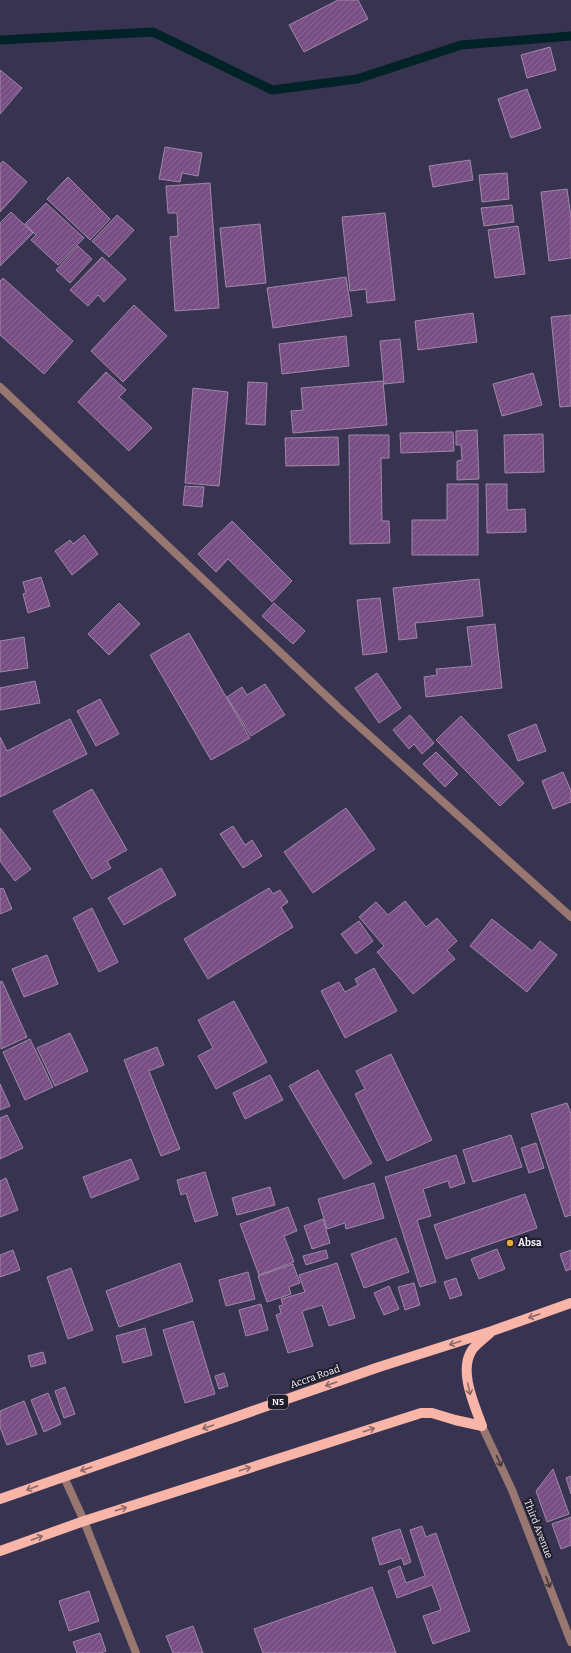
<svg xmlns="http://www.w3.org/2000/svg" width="571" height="1653" font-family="Bitter,serif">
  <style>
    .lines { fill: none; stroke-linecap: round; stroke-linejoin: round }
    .stream { stroke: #012226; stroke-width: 9 }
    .building { fill: url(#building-hatch); stroke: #9f89a6 }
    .street { stroke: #997771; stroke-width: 8 }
    .primary { stroke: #f9b5a8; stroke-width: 10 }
    .oneway { stroke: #8c6969 }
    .oneway2 { stroke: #44383f }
    .poi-dot { fill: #e9ab38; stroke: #1f1d2a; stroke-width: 1.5 }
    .labels { text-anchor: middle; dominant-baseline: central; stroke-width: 4; stroke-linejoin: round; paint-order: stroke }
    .shield { fill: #1f1d2a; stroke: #b3b1be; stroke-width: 1 }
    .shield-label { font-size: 9px; font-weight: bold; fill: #f2f1fd }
    .poi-label { font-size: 10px; font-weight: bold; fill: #f2f1fd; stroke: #1f1d2a; text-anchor: start }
    .street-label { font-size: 10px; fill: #f2f1fd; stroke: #1f1d2a }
  </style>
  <defs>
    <pattern id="building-hatch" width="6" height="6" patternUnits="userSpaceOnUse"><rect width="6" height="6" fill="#784e84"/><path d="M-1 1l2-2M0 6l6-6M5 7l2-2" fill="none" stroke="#8c6896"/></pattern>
  </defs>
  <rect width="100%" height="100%" fill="#383350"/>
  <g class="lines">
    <!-- stream -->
    <path class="stream" d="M0,40L153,32L272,90L357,79L461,45L571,36"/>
  </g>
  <!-- building -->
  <path class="building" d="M338,0H358L368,19L304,52L289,25Z
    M550,47L556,70L527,78L521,55Z
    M0,70L22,88L0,114Z
    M527,89L541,128L511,138L498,99Z
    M165,147L202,153L198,176L182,173L180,182L159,179Z
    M470,160L473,180L433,187L429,166Z
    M3,161L27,182L0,212V164Z
    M507,173L509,199L482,202L479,175Z
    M68,177L110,219L90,240L47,199Z
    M210,183L219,308L175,311L170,237L178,236L177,213H168L166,186Z
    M567,189L571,217V258L549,261L541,192Z
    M46,203L84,238L58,265L31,240L36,235L25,224Z
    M512,205L514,222L484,226L481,208Z
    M11,212L33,233L0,266V223Z
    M385,213L395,300L367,303L366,289L350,291L342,217Z
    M117,215L134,230L109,257L92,241Z
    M260,224L266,283L226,287L220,228Z
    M518,226L525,274L495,278L488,230Z
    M78,246L92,259L70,283L56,270Z
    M102,257L126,279L104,302L98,295L88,306L70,290Z
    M346,277L352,316L273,328L267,288Z
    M3,278L73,341L44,374L0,335V281Z
    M134,305L167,336L123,382L91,351Z
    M473,313L477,342L418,350L415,321Z
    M571,315V406L560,407L551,317Z
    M346,336L349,366L282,374L279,344Z
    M400,339L404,382L384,384L380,341Z
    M106,372L126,390L119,397L152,428L129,451L78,402Z
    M533,373L542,405L502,416L493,384Z
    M383,381L387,425L293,433L291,411L303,410L301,388Z
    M248,382L267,383L265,425L246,424Z
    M193,388L228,392L219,486L185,483Z
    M477,430L479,479L457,480V461L462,460L461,445H456V431Z
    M453,432L454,451L401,453L400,433Z
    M543,434L544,472L505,473L504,435Z
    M349,435H389V458H381L382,521H389L390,543L350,544Z
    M338,437L339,465L286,466L285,438Z
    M447,484H478V555H412V520H447Z
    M486,484H507V510L525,509L526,532L487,533Z
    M185,486L204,487L202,507L183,505Z
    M232,521L292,581L272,602L228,559L216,572L198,554Z
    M84,535L98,554L72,575L55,551L70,540L73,544Z
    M41,577L50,606L28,613L23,594L26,593L23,582Z
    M479,579L483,616L415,623L417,638L399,640L393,588Z
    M380,598L387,652L363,655L357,600Z
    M119,603L140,624L109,655L88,634Z
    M274,603L305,631L293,644L262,616Z
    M495,624L502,688L426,697L424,677L437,675L436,669L472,666L467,627Z
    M189,633L250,738L211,760L150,655Z
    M24,637L28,668L0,672V641Z
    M377,673L401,708L379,723L355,688Z
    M35,681L40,703L0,710V688Z
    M265,684L285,715L251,736L227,697L242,687L247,695Z
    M100,699L119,734L96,746L77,711Z
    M410,715L434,743L422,754L414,744L409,749L393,730Z
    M461,716L524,783L500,806L436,740Z
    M70,719L87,754L0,797V737L7,751Z
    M536,724L546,751L518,761L508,735Z
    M436,752L458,774L445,787L423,764Z
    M563,772L571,791V802L553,809L542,781Z
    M92,789L127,850L107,861L111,868L92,879L53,811Z
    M346,808L375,849L313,893L284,852Z
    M233,826L245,845L252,840L262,856L243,868L220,834Z
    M0,828L31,869L15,881L0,861Z
    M161,868L176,895L124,925L108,898Z
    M3,888L12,909L0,914V889Z
    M269,888L273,894L280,890L288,902L281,907L293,927L208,979L184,939Z
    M405,901L426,927L437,918L457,941L447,950L455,959L413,994L377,952L384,946L359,917L376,902L388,915Z
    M92,908L118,962L99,972L73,918Z
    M492,919L532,951L540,941L557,955L527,992L470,946Z
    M359,921L373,941L356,954L341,934Z
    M47,955L58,984L24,997L12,969Z
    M374,968L397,1011L345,1038L321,991L339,982L345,992L358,985L355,979Z
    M2,981L27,1037L1,1049L0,982Z
    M234,1001L267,1062L216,1089L198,1056L213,1048L198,1020Z
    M70,1033L88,1071L55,1086L37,1048Z
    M30,1039L53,1087L25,1100L3,1052Z
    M157,1047L164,1065L149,1071L180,1149L161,1156L124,1060Z
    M391,1054L432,1140L387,1161L355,1094L365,1089L356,1071Z
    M318,1070L372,1163L344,1179L289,1086Z
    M270,1075L283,1100L245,1119L233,1093Z
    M0,1084L10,1106L0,1110Z
    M567,1103L571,1114V1215L565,1217L531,1114Z
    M7,1115L23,1148L0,1159V1118Z
    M511,1135L522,1167L473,1182L463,1150Z
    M536,1143L544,1168L529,1173L521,1148Z
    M456,1155L465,1183L450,1188L448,1181L423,1189L431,1216L417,1220L436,1282L420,1287L385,1177Z
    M131,1159L139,1179L91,1198L83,1177Z
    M205,1172L218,1215L195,1222L186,1193L181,1195L177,1180Z
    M6,1178L18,1210L0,1217V1181Z
    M374,1183L384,1218L346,1229L345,1223L327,1229L318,1199Z
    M270,1187L275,1205L237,1215L232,1198Z
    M525,1194L537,1228L446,1259L434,1225Z
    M288,1207L297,1231L284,1236L294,1262L259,1275L240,1224Z
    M323,1219L330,1243L312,1249L304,1226Z
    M396,1238L409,1272L364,1288L351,1254Z
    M497,1249L505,1269L479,1279L471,1259Z
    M13,1250L20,1270L0,1277V1255Z
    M326,1250L328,1258L306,1265L303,1256Z
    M571,1250V1269L566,1271L560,1254Z
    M180,1263L193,1301L119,1327L106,1291Z
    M337,1263L355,1318L329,1326L322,1305L302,1311L313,1346L288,1353L276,1315L281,1313L279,1306L283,1305L281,1299L305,1292L299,1275Z
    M293,1264L300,1283L289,1287L291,1294L267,1302L258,1276Z
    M71,1268L93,1330L68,1339L47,1277Z
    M248,1272L255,1299L226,1306L219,1280Z
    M456,1278L462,1295L450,1299L444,1282Z
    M414,1283L420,1305L405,1310L398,1287Z
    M389,1286L399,1309L384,1315L374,1293Z
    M261,1304L268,1330L246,1336L239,1310Z
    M193,1321L215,1394L185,1403L163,1330Z
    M145,1328L152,1355L123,1363L116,1336Z
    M43,1352L46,1363L31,1367L28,1356Z
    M224,1373L228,1386L219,1389L215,1376Z
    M65,1387L75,1414L64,1418L55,1391Z
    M48,1393L61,1424L44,1432L31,1400Z
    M24,1401L37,1434L7,1445L0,1427V1411Z
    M553,1469L569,1514L547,1522L536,1491Z
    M571,1476V1494L566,1478Z
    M571,1517V1545L561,1549L552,1524Z
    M422,1526L426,1537L436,1533L470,1631L433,1644L423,1616L441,1610L432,1585L397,1598L388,1571L400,1566L406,1583L425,1576L410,1530Z
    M400,1529L411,1562L404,1565L402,1558L380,1565L372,1538Z
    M372,1587L396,1653H263L254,1629Z
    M89,1591L99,1621L69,1631L59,1601Z
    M193,1626L203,1653H173L166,1636Z
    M100,1633L106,1651L101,1653H77L73,1642Z"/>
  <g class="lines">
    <!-- street -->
    <path class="street" d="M0,387L340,709L571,917
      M482,1426L512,1490L571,1642
      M64,1477L84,1521L136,1653"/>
    <!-- primary -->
    <path class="primary" d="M482,1426C475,1406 458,1371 472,1350C476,1344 485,1338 490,1333
      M0,1499L379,1367L492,1331L571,1303
      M0,1551L84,1521L421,1413H432L455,1420L482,1426"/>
  </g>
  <!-- one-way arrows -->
  <defs><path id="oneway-shaft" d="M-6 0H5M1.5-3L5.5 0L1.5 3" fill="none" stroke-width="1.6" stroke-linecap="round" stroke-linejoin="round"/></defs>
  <g class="oneway">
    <use href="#oneway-shaft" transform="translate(534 1316) rotate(161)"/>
    <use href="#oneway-shaft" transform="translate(455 1343) rotate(162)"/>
    <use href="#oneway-shaft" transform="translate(331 1384) rotate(161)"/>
    <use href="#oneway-shaft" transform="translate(469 1389) rotate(77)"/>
    <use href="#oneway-shaft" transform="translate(208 1427) rotate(161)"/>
    <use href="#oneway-shaft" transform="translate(369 1430) rotate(-18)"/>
    <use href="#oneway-shaft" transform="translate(86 1469) rotate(161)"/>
    <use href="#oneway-shaft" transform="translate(245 1469) rotate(-18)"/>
    <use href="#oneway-shaft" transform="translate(32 1488) rotate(160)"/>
    <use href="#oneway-shaft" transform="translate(121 1509) rotate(-18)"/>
    <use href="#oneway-shaft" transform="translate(37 1538) rotate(-20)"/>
  </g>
  <g class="oneway2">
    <use href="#oneway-shaft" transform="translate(499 1461) rotate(65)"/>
    <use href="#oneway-shaft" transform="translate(548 1582) rotate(69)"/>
  </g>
  <!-- markers -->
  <circle class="poi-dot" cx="510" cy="1243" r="4"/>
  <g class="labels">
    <!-- shield labels -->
    <rect class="shield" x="268" y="1395" width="20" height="14" rx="3"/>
    <g class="shield-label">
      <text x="278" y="1402">N5</text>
    </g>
    <!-- poi labels -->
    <g class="poi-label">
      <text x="518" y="1243">Absa</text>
    </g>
    <!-- street labels -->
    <g class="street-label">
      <text transform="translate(315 1377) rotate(-19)">Accra Road</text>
      <text transform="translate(538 1529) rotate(69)">Third Avenue</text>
    </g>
  </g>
</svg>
